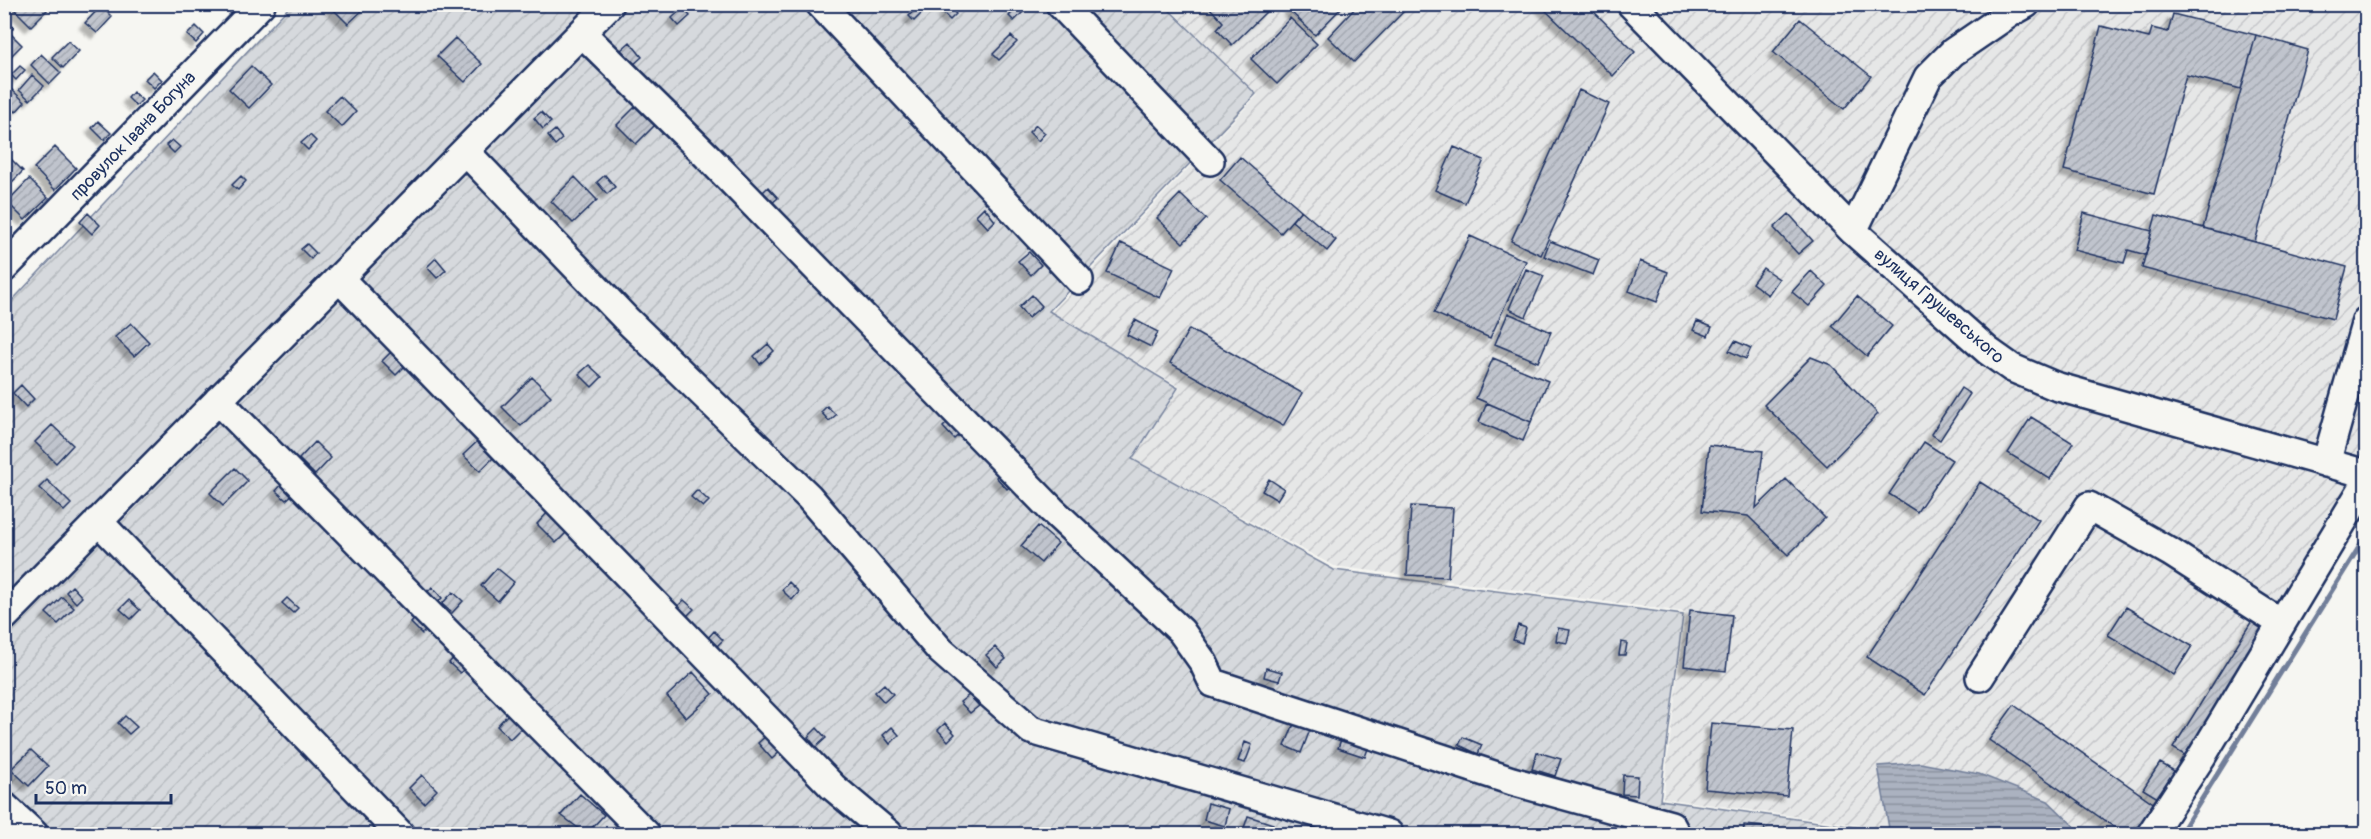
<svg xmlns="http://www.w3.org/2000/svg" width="2371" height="839" font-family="Pangolin,sans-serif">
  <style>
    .industrial { fill: url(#industrial-furrows) }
    .garden { fill: url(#garden-furrows); stroke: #78849e; stroke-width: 1.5 }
    .water { fill: url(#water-rules); stroke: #717e99; stroke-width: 1.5 }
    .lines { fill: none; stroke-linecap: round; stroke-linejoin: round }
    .stream { stroke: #717e99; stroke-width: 5 }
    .building { fill: url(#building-hatch); stroke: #1b2f5e; stroke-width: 1.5; filter: url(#shadow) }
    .minor-casing { stroke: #1b2f5e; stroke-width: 32 }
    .minor { stroke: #f6f6f2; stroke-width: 27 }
    .labels { text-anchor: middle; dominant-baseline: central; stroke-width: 4.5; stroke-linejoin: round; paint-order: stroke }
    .street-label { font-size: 18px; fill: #1b2f5e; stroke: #f6f6f2 }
  </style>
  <defs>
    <pattern id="industrial-furrows" width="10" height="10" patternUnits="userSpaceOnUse" patternTransform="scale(1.5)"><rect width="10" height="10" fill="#e6e7e7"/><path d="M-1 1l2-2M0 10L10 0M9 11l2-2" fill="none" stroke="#c5c6c9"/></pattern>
    <pattern id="garden-furrows" width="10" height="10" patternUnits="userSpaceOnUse" patternTransform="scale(1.5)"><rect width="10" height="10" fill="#d6d9dd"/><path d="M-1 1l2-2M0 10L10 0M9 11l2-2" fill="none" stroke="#b7bbc0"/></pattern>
    <pattern id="water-rules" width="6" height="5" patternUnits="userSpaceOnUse" patternTransform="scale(1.5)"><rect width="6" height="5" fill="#abb2c0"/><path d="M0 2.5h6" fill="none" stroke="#8a919f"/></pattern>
    <pattern id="building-hatch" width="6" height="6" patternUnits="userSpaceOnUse" patternTransform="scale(1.5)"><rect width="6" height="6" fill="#c0c4cd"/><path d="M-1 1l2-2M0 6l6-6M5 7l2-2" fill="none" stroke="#a4a9b2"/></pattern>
    <filter id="shadow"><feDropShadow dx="-5.5" dy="5.5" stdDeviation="1.5" flood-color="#0004"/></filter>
  </defs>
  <rect width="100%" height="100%" fill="#f6f6f2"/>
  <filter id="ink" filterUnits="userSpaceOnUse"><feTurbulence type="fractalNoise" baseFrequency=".0167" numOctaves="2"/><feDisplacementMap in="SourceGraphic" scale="12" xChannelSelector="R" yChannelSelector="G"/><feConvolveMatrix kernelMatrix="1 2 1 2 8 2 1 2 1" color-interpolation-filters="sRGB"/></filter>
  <g filter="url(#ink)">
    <!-- industrial -->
    <path class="industrial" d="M1166,5H2366V485L2139,834H1881L1879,828L1663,798L1685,612L1334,566L1133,459L1180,387L1052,312L1258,95Z"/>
    <!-- garden -->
    <path class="garden" d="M291,5H1164L1256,94L1049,311L1178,388L1132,459L1334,570L1683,615L1660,800L1876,830L1877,834H5L4,309Z"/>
    <!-- water -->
    <path class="water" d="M1920,763L1979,774L2048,801L2082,834H1890L1878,766Z"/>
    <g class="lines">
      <!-- stream -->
      <path class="stream" d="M2180,834L2366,536"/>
    </g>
    <!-- building -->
    <path class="building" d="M9,4H49L51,6L31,26Z
      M328,4H368V5L348,24Z
      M1206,4H1260L1267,11L1232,45L1217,29L1223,22Z
      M1295,4H1345L1315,35L1289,10Z
      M1359,4L1410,5L1354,62L1328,37Z
      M1539,4H1586L1635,52L1613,76Z
      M101,6L112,17L97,33L85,23Z
      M918,6L924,11L914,21L909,16Z
      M949,7L956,14L950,20L943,13Z
      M1017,7L1023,12L1014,21L1009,16Z
      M683,8L690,16L679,26L672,18Z
      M2173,14L2256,35L2241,89L2186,75L2154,194L2064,170L2101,26L2149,38L2152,28L2168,32Z
      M4,18L14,27L9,32L22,45L5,62Z
      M1290,18L1317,44L1277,84L1251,59Z
      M1800,19L1871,76L1844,109L1773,52Z
      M196,26L204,34L196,43L187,35Z
      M2256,35L2308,50L2255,242L2203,228Z
      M1011,36L1017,42L999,60L993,54Z
      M455,38L482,64L465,82L437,56Z
      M68,41L79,51L63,68L52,57Z
      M630,42L642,57L633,65L621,50Z
      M41,54L61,73L50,84L31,65Z
      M20,66L25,70L16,80L11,75Z
      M251,66L271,85L249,108L229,89Z
      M153,71L162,80L154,88L145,79Z
      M32,75L44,86L30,100L19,90Z
      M11,89L25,102L16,112L4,101V96Z
      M1579,90L1609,104L1541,255L1511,241Z
      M133,92L142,100L136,106L128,98Z
      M340,96L356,112L342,127L325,111Z
      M636,106L655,125L636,144L617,125Z
      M541,112L551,122L543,129L534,118Z
      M98,121L111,133L104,140L92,128Z
      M1036,125L1045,133L1038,141L1029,132Z
      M555,130L562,139L555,145L548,136Z
      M310,135L316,141L308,150L301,143Z
      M172,140L180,147L174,153L166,145Z
      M55,147L76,168L55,190L34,168Z
      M1454,147L1484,160L1465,203L1435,190Z
      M4,152L23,171L6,188L4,187Z
      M1240,157L1301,210L1281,233L1220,180Z
      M605,175L615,187L607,194L597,182Z
      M241,176L246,181L238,190L232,185Z
      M575,177L597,200L573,223L551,201Z
      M29,179L48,198L25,220L7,202Z
      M768,187L778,198L772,203L763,192Z
      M1180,194L1206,219L1183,243L1157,218Z
      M984,207L995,221L988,228L976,215Z
      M1301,210L1336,240L1327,251L1292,221Z
      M88,213L100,225L92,234L80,222Z
      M2084,213L2152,231L2146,255L2128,250L2124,263L2074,250Z
      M1789,214L1813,241L1798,254L1774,228Z
      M2156,215L2347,267L2333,319L2142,268Z
      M1470,236L1526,261L1490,338L1434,313Z
      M1550,241L1599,260L1593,275L1544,256Z
      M1121,243L1174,268L1160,298L1107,273Z
      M307,244L316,253L311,259L301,249Z
      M1029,252L1041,265L1031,275L1018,261Z
      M436,258L446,270L437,278L427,267Z
      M1640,261L1668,272L1657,302L1629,291Z
      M1763,268L1779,279L1768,295L1752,283Z
      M1526,269L1544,276L1526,317L1509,309Z
      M1811,271L1827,286L1809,306L1792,292Z
      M1032,295L1042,306L1028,318L1019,307Z
      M1857,296L1892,326L1867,356L1832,326Z
      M1508,313L1551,332L1538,362L1495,344Z
      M1135,320L1158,332L1151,347L1127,335Z
      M1697,321L1712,327L1708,336L1693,330Z
      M131,323L149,342L134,356L115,337Z
      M1189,329L1302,393L1283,426L1170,363Z
      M1735,341L1751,348L1746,359L1729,351Z
      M768,344L774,351L760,364L754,356Z
      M395,348L409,362L396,375L382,361Z
      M1811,357L1831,365L1878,414L1827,466L1764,405Z
      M1493,358L1548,381L1531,422L1476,398Z
      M589,365L602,377L592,387L579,374Z
      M532,377L551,396L521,426L502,407Z
      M21,385L34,399L26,407L13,393Z
      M1961,388L1970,394L1940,440L1931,434Z
      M1487,403L1531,422L1523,441L1479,422Z
      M827,406L836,415L829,421L821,412Z
      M2031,417L2073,443L2050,479L2008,453Z
      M951,419L963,431L954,439L943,427Z
      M52,425L73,445L56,463L35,442Z
      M481,438L497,454L480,471L463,455Z
      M315,442L331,458L315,475L299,459Z
      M1924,442L1952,460L1917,512L1889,494Z
      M1709,445L1763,451L1756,508L1786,479L1825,518L1788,555L1748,516L1702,511Z
      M235,468L248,481L223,506L210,493Z
      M1003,471L1014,483L1007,489L996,477Z
      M1269,479L1284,489L1277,500L1262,491Z
      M47,480L71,504L64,511L39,488Z
      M1980,482L2039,520L1925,695L1867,657Z
      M282,484L293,494L286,500L276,491Z
      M697,490L709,501L703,507L691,497Z
      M1411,506L1453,508L1448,577L1407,575Z
      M548,512L568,531L556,543L537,524Z
      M1038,526L1058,543L1041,563L1021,546Z
      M497,568L514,582L498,601L481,586Z
      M789,582L799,592L792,600L782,590Z
      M72,586L82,597L76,603L66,592Z
      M432,587L442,598L435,605L425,595Z
      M453,592L463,601L452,613L442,604Z
      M62,597L74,608L58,624L46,613Z
      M287,598L298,608L293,613L282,603Z
      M129,600L140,610L131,619L120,609Z
      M684,600L694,609L687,616L677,607Z
      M2126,607L2192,646L2174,675L2108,635Z
      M1690,610L1732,615L1726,671L1684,666Z
      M417,616L429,627L422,634L411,623Z
      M2253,619L2266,627L2186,756L2173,748Z
      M1518,625L1526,628L1522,643L1513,640Z
      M1558,628L1570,630L1567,643L1556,641Z
      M714,631L723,640L717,646L708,638Z
      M1621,642L1627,643L1625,655H1619Z
      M995,647L1006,659L997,667L986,655Z
      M455,656L466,667L460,673L449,663Z
      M1266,668L1282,672L1279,681L1264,677Z
      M693,672L713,694L686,718L667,696Z
      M884,684L893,694L884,702L875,692Z
      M969,695L979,706L970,713L960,702Z
      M2014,705L2156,805L2136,834H2124L1989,740Z
      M508,714L522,727L510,739L497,726Z
      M125,716L137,727L129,734L118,723Z
      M1296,719L1312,725L1301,753L1285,746Z
      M945,723L955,734L948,741L938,730Z
      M1711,723L1793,730L1787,796L1705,789Z
      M892,727L899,735L890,744L883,735Z
      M817,728L826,738L816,747L808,737Z
      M769,733L783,749L772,759L758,743Z
      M1343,734L1370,743L1365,757L1338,748Z
      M1463,737L1482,745L1478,754L1459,745Z
      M1245,742L1252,745L1245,763L1238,761Z
      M31,750L48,766L29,786L11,769Z
      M1537,752L1561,759L1555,776L1532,769Z
      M2160,763L2178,773L2161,800L2143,789Z
      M422,775L437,790L424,803L409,788Z
      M1623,775L1638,776L1637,795L1622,794Z
      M580,794L604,815L586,834L561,815Z
      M1208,803L1229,809L1225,826L1204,820Z
      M1248,816L1273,824L1269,834H1242Z
      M1744,825L1765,827L1764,834H1743Z"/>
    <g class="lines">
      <!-- minor casing -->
      <g class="minor-casing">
        <path id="minor" d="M820,4L1079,280
          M1060,4L1210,161
          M1631,4L1853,231L1988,351L2012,368L2055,386L2366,474
          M582,33L706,155L1052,510L1181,631L1203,662L1213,683L1512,781L1671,825L1676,834
          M465,151L628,321L809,497L940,650L1031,730L1389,834
          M1853,231L1928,77L1953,52L2010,13L2026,4
          M4,268L261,4
          M339,278L833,787L889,834
          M218,400L646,834
          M2326,463L2366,321
          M98,521L400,834
          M4,617L610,4
          M1980,677L2089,506L2170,552L2281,623
          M4,806L34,834
          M2151,834L2202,756L2366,483"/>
      </g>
      <!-- minor -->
      <use href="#minor" class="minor"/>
    </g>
  </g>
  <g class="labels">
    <!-- street labels -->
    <g class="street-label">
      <text transform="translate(133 136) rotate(-46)">провулок Івана Богуна</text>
      <text transform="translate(1939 306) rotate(41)">вулиця Грушевського</text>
    </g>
  </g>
  <!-- margin -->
  <rect width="2371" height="839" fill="none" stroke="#f6f6f2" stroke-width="24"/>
  <rect x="12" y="12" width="2347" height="815" fill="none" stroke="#1b2f5e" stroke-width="2" filter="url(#ink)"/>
  <!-- scale -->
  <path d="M36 794v9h135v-9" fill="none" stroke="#1b2f5e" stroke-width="3"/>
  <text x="45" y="794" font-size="18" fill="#1b2f5e" stroke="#f6f6f2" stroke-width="4.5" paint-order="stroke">50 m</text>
</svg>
